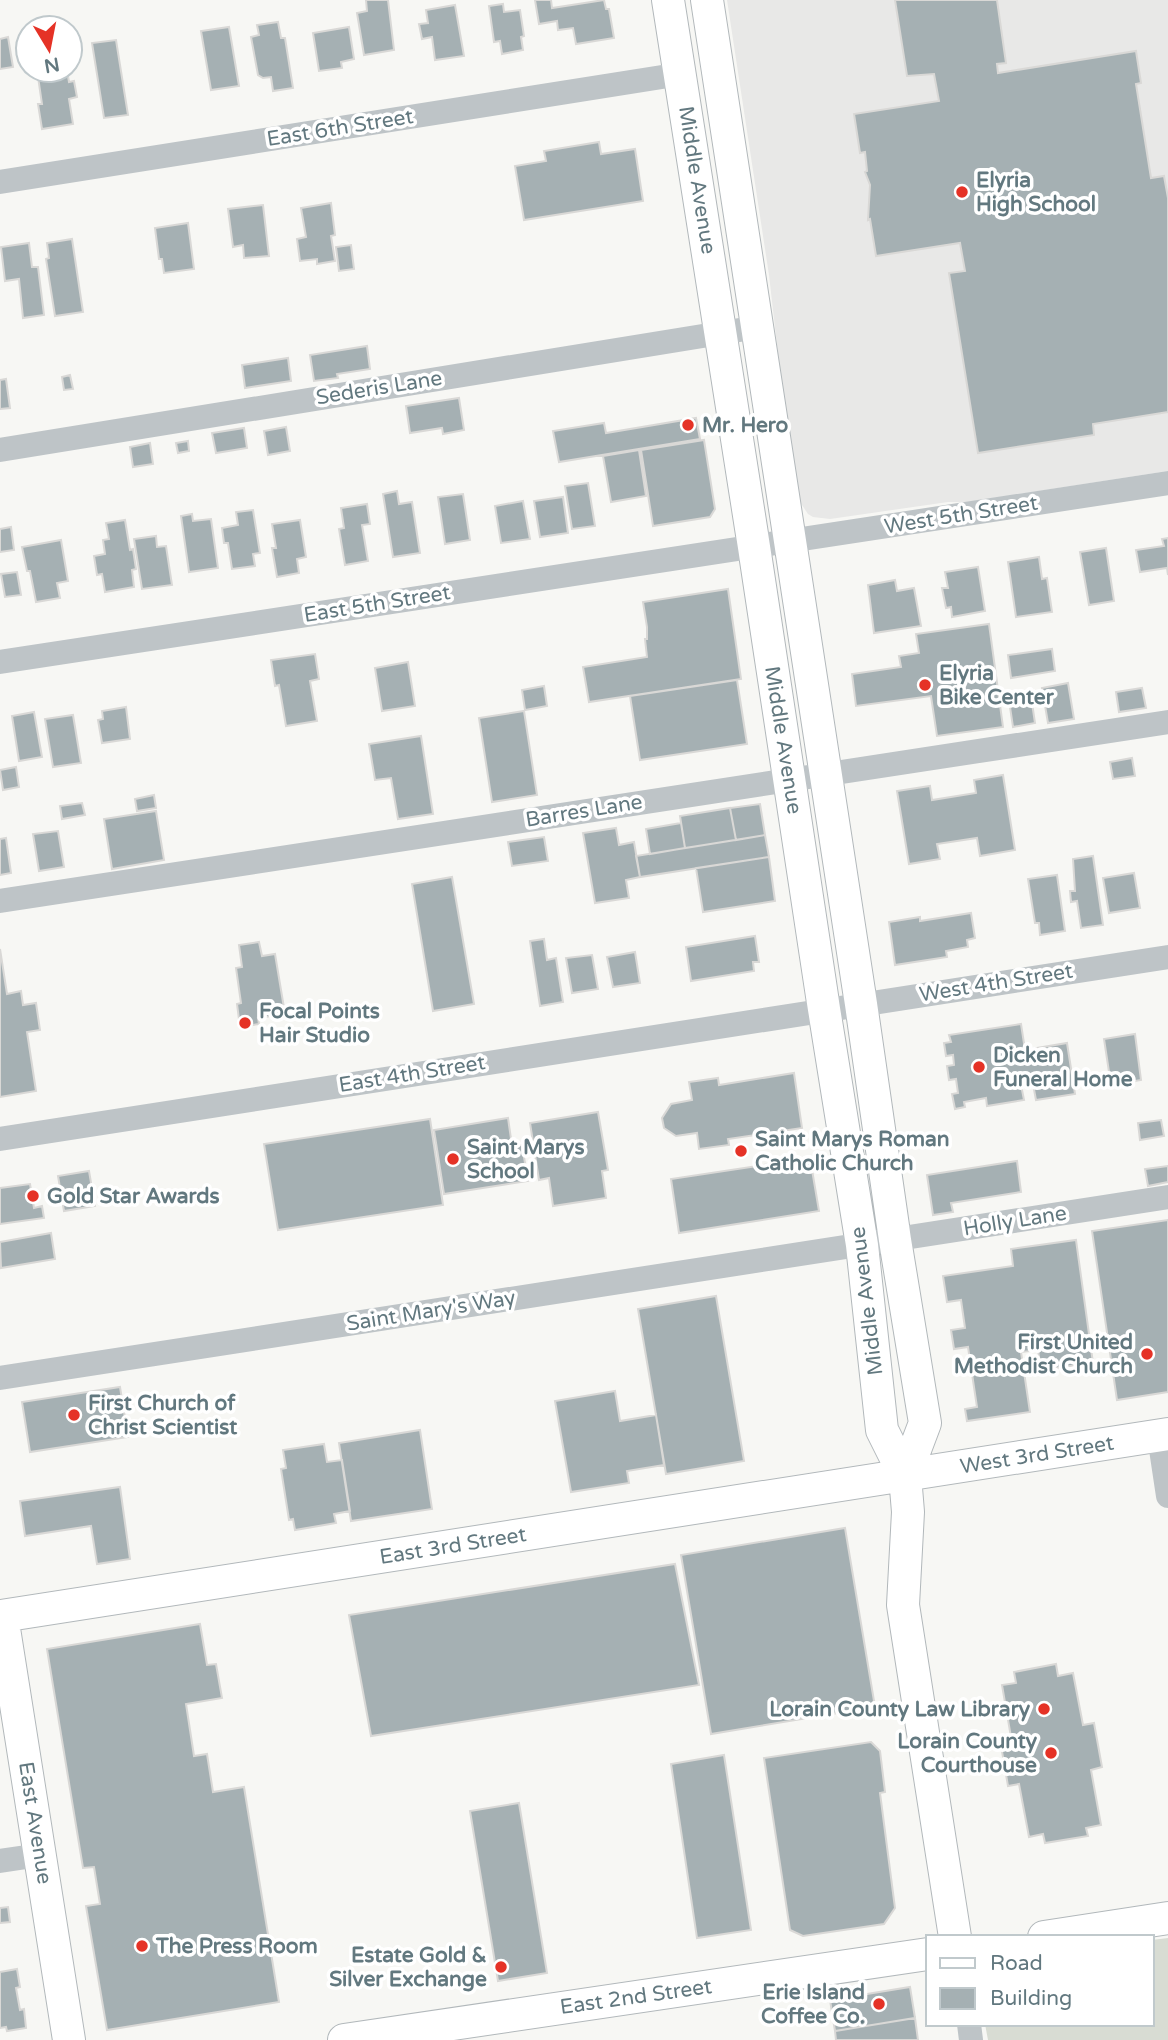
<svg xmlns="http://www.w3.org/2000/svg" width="1168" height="2040" font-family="'Varela Round',sans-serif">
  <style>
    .built { fill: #e8e8e7 }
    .green { fill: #d8dcd3 }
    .building { fill: #a5b0b3; stroke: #d9d8d6; stroke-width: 2 }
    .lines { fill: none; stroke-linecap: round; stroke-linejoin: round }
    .major-casing { stroke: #b2b8bb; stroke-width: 34 }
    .minor { stroke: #bec4c7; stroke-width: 24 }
    .major { stroke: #fff; stroke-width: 32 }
    .poi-dot { fill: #e53226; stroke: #fff; stroke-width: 2.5 }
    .labels { text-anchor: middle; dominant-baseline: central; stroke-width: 7; stroke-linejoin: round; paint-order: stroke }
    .street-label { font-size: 21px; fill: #62787f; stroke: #fff }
    .poi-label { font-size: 21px; font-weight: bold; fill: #62787f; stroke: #fff; text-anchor: start }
  </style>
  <rect width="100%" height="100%" fill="#f7f7f4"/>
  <!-- built -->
  <path class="built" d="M727,0H1168V471L968,502H948L830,519L813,517L808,514L800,502L781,380L769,275Z"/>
  <!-- green -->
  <path class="green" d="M1168,1938V2040H988L985,2024H1152V1940Z"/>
  <!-- building -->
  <path class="building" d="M366,0H388L394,50L364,55L357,13L367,11Z
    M535,0H551L552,8L604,0L606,9H609L614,38L576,44L573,28L558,30L557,21L539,24Z
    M895,0H997L1006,63L997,64L998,73L1136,51L1141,83L1136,84L1151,178L1164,176L1168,198V412L1093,424L1094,435L978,453L949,273L965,271L960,243L876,256L870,219L868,220L870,185L865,172L867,171L865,152L860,153L854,114L939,101L934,74L907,76Z
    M503,4L504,12L520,10L524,36L521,37L523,50L502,54L500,41L494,42L489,6Z
    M455,5L464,56L435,60L432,37L422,39L419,24L428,23L426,10Z
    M278,22L281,38H285L293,88L273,91L271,77L263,78L258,75L251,37L259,35L257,25Z
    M229,27L239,86L211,90L201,31Z
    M349,27L354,59L341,62L342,68L319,71L313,33Z
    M8,37L13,67L0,69V39Z
    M116,40L128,115L104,118L92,43Z
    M37,70H67L69,82L74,81L77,97L69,99L73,124L42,129L38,104H42Z
    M599,142L601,154L635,149L643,201L524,220L515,166L546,161L544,151Z
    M331,203L335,235L331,236L335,261L317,264V259L300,261L297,239L306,237L301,208Z
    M263,205L269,256L244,258L243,245L233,247L228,209Z
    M188,223L194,269L164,273L162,259H159L155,228Z
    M72,239L83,312L55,316L46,259L49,258L47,243Z
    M29,243L32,267H38L44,315L23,318L19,279L5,281L1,247Z
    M351,245L354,269L339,271L336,247Z
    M367,346L370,369L337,374L338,378L314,381L310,355Z
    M288,358L291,381L245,388L242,365Z
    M70,375L73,389L64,390L62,377Z
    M6,379L10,408L0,409V380Z
    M459,398L464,430L443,434L442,428L410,433L406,406Z
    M696,418L700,439L559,462L553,431L604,423L606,433Z
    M286,427L290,451L268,455L264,431Z
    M244,428L247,448L216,453L212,433Z
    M704,440L715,509L710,517L653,526L641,450Z
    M188,441L189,451L178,453L176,443Z
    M150,443L153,464L133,467L130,447Z
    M639,450L646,496L611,502L603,456Z
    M588,483L595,526L572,529L565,486Z
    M397,491L399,504L412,502L420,553L393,557L383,494Z
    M463,494L470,540L445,544L438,497Z
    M563,497L568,533L540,537L534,501Z
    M523,501L530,539L501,543L495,506Z
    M367,504L370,524L362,525L368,561L345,565L339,529L344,528L341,508Z
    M253,510L260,553L253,554L255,566L232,569L228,543H224L222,528L238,525L236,512Z
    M192,514L193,521L211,519L218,568L189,572L181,516Z
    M125,520L130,550L133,549L136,569L132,570L134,587L105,592L102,574L97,575L94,556L105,554L103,540L109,539L106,523Z
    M300,520L306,557L297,559L299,573L277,577L272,548H276L272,524Z
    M11,527L14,550L0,552V529Z
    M156,536L157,547L166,546L172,585L142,589L134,539Z
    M1168,538V575L1167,568L1140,572L1136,550L1164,546L1162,539Z
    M61,540L68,581L57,583L60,598L36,602L30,571H27L22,547Z
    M1106,548L1114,601L1089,605L1080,552Z
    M1039,557L1042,579L1047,578L1052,612L1016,617L1008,562Z
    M978,567L985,611L952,617L951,607L946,608L942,588H948L945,572Z
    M17,572L21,595L5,597L1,574Z
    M895,580L897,591L914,588L921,626L874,633L868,585Z
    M728,589L741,679L589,702L583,667L647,657L645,639H647V627L643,602Z
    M989,624L1003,727L937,736L931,696L856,706L852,674L901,667L899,656L919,653L916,634Z
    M1052,649L1055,671L1011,678L1008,655Z
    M315,654L319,679L310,681L317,721L286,726L279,685L275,686L271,660Z
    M408,662L415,706L382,711L375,668Z
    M737,680L747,744L640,760L630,696Z
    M1068,683L1074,719L1048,723L1042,688Z
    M544,686L547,706L525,710L522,690Z
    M1142,688L1146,708L1119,712L1116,692Z
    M1032,703L1035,723L1013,727L1010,707Z
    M126,707L130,739L102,743L98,720L103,719L102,711Z
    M524,711L537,795L492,802L479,718Z
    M34,712L42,757L19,761L12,716Z
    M73,715L81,763L53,767L45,719Z
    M421,736L433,814L398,819L391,778L375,780L369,744Z
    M1132,758L1135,776L1113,779L1110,762Z
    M16,767L19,787L3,790L0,770Z
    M1003,775L1015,850L980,856L977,838L937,844L940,859L909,864L897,791L930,786L932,800L976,793L974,780Z
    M154,795L156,808L137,811L135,799Z
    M82,803L85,815L62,819L60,806Z
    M760,804L765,835L736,840L730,808Z
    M730,808L736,840L685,848L680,816Z
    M156,811L164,860L112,869L104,819Z
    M681,823L685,848L650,854L646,829Z
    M616,828L619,845L634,842L640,877L626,880L629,898L595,903L583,833Z
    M58,831L64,867L39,871L33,834Z
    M765,835L769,857L640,877L636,856Z
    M544,837L548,861L512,866L508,842Z
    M6,838L11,873L0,875V839Z
    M1093,856L1103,925L1081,928L1077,901L1071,902L1070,891H1075L1073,859Z
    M769,857L775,901L703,912L696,868Z
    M1134,873L1140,908L1109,913L1103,878Z
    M1057,875L1065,931L1040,935L1039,923H1035L1028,879Z
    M452,877L474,1004L433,1011L412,884Z
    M971,913L975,938L967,940L968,947L946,951L947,957L895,965L889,922L920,917V921Z
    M755,936L759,962H753L754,971L691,981L686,947Z
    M544,939L547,960L556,958L563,1002L540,1006L530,941Z
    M259,942L262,956L275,954L285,1014L258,1018L259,1024L240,1027L237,1004L241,1003L236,968L242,967L239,945Z
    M0,949L7,994L21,991L23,1005L36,1003L40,1030L27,1032L36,1091L0,1097Z
    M635,952L640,983L613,987L607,957Z
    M592,955L598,989L572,993L566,958Z
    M1021,1024L1025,1050L1067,1043L1075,1094L1036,1100L1033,1084L1021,1085L1024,1100L987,1106L986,1098L964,1102L965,1107L955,1109L952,1094L958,1093L956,1079L949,1080L947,1066L954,1065L953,1055L946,1056L944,1043L951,1042L949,1035Z
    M1135,1034L1141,1080L1111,1085L1104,1039Z
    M794,1073L802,1128L728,1139L729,1145L699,1149L697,1133L676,1136L664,1128L662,1118L671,1104L692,1100L689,1082L718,1078L719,1085Z
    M598,1112L608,1170L602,1171L606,1198L553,1206L549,1178L539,1180L530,1123Z
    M508,1118L512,1146L522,1145L528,1181L444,1194L434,1130Z
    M430,1119L443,1205L278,1230L264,1144Z
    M1161,1120L1164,1136L1140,1140L1138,1123Z
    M810,1158L819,1211L679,1233L671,1179Z
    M1017,1161L1021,1192L951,1203L953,1212L933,1215L927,1175Z
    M1168,1166V1182L1148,1186L1145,1169Z
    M89,1171L95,1206L64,1211L58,1176Z
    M30,1184L34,1208L42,1206L44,1218L0,1224V1188Z
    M1168,1220V1392L1117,1400L1092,1231Z
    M51,1233L55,1259L1,1268L0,1242Z
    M1076,1240L1093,1363L1041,1370L1038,1350L1021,1352L1030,1412L967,1421L965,1409L977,1407L968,1347L954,1349L951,1330L965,1328L961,1300L947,1302L943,1276L1013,1266L1011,1249Z
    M716,1296L744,1461L666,1474L638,1309Z
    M120,1387L128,1437L30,1452L22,1402Z
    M615,1391L620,1421L656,1415L664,1465L627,1471L629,1483L571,1492L555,1401Z
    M420,1430L432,1509L351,1521L339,1443Z
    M324,1444L327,1462L342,1460L350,1511L334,1514L336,1523L295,1530L293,1519L289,1520L281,1469L286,1468L283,1450Z
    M120,1487L130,1559L97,1564L91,1526L25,1536L20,1501Z
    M845,1528L875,1707L711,1734L681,1555Z
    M675,1564L699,1685L371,1736L349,1615Z
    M200,1624L207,1665L216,1664L222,1698L186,1704L194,1756L207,1754L213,1792L244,1787L279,2002L107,2030L86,1906L100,1904L94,1867L83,1868L47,1649Z
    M1056,1664L1058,1676L1073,1673L1083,1725L1094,1723L1102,1767L1091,1770L1101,1825L1086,1828L1088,1836L1045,1843L1043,1834L1029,1837L1019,1784L1008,1786L1000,1740L1011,1737L1002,1685L1016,1683L1014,1672Z
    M871,1742L880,1751L885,1792L880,1793L895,1908L884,1924L803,1936L790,1930L764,1758Z
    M724,1755L751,1930L697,1938L671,1764Z
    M519,1803L547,1973L498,1981L470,1811Z
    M8,1907L10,1922L0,1923V1908Z
    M17,1969L20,1987L16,1988L20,2010L24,2009L26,2028L7,2031L6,2027L0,2028V1972Z
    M910,1987L915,2018L835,2031L830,2000Z
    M915,2018L918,2040H836L835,2031Z"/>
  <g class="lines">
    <!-- major casing -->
    <g class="major-casing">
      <path id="major" d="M668,0L754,547L824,1009L862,1245L882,1430L905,1476L908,1512L903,1605L955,1937
        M707,0L861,1004L895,1240L925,1423L905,1476
        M1044,1937L1168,1918
        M69,2040L2,1616L1168,1434
        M344,2040L928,1954"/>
    </g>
    <!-- minor -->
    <path class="minor" d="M0,182L681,74
      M0,450L758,327
      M0,662L1168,483
      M0,901L1168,722
      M0,1139L1168,957
      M0,1378L1168,1197
      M1159,1436L1168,1496
      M0,1861L40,1855
      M969,2024L971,2040"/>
    <!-- major -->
    <use href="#major" class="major"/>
  </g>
  <!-- markers -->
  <g class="poi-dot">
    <circle cx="962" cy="192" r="7"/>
    <circle cx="688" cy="425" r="7"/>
    <circle cx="925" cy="685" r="7"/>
    <circle cx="245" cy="1023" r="7"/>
    <circle cx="979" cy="1067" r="7"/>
    <circle cx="741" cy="1151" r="7"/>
    <circle cx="453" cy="1159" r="7"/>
    <circle cx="33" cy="1196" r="7"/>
    <circle cx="1147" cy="1354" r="7"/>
    <circle cx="74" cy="1415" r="7"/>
    <circle cx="1044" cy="1709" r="7"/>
    <circle cx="1051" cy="1753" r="7"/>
    <circle cx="142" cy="1946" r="7"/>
    <circle cx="501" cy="1967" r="7"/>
    <circle cx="879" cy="2004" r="7"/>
  </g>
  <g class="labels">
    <!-- street labels -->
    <g class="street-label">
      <text transform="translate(340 128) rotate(-9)">East 6th Street</text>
      <text transform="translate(697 180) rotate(81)">Middle Avenue</text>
      <text transform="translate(379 388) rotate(-9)">Sederis Lane</text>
      <text transform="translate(961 515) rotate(-9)">West 5th Street</text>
      <text transform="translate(377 604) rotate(-9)">East 5th Street</text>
      <text transform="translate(783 740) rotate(81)">Middle Avenue</text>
      <text transform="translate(584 811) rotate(-9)">Barres Lane</text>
      <text transform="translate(996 983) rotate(-9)">West 4th Street</text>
      <text transform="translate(412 1074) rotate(-9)">East 4th Street</text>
      <text transform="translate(1015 1221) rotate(-9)">Holly Lane</text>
      <text transform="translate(867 1301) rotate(-97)">Middle Avenue</text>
      <text transform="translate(431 1311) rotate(-9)">Saint Mary's Way</text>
      <text transform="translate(1037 1455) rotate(-9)">West 3rd Street</text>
      <text transform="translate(453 1546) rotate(-9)">East 3rd Street</text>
      <text transform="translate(35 1823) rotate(81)">East Avenue</text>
      <text transform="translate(636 1997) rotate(-8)">East 2nd Street</text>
    </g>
    <!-- poi labels -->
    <g class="poi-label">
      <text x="976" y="180">Elyria<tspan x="976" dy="24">High School</tspan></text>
      <text x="702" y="425">Mr. Hero</text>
      <text x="939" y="673">Elyria<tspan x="939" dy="24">Bike Center</tspan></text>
      <text x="259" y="1011">Focal Points<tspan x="259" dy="24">Hair Studio</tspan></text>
      <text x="993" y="1055">Dicken<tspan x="993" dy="24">Funeral Home</tspan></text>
      <text x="755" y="1139">Saint Marys Roman<tspan x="755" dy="24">Catholic Church</tspan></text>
      <text x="467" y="1147">Saint Marys<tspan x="467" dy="24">School</tspan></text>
      <text x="47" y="1196">Gold Star Awards</text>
      <text x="1133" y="1342" text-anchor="end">First United<tspan x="1133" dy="24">Methodist Church</tspan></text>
      <text x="88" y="1403">First Church of<tspan x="88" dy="24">Christ Scientist</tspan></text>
      <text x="1030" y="1709" text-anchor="end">Lorain County Law Library</text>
      <text x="1037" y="1741" text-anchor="end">Lorain County<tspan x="1037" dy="24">Courthouse</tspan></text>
      <text x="156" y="1946">The Press Room</text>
      <text x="487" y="1955" text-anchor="end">Estate Gold &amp;<tspan x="487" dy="24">Silver Exchange</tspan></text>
      <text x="865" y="1992" text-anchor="end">Erie Island<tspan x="865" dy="24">Coffee Co.</tspan></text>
    </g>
  </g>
  <!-- legend -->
  <rect x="926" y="1935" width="228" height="91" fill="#ffffff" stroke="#c0c9cc" stroke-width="2"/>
  <rect x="940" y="1958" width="35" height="10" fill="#ffffff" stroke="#c0c9cc" stroke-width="2"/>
  <text x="990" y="1970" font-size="21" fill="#62787f">Road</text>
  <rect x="940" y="1988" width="35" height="21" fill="#a5b0b3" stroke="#c0c9cc" stroke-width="2"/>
  <text x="990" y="2005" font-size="21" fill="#62787f">Building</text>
  <!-- north arrow -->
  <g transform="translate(49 49) rotate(170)"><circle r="33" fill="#ffffff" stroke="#c0c9cc" stroke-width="2"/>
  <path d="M0-5L12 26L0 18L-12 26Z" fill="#e53226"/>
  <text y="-10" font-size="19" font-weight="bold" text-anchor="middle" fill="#62787f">N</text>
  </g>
</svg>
